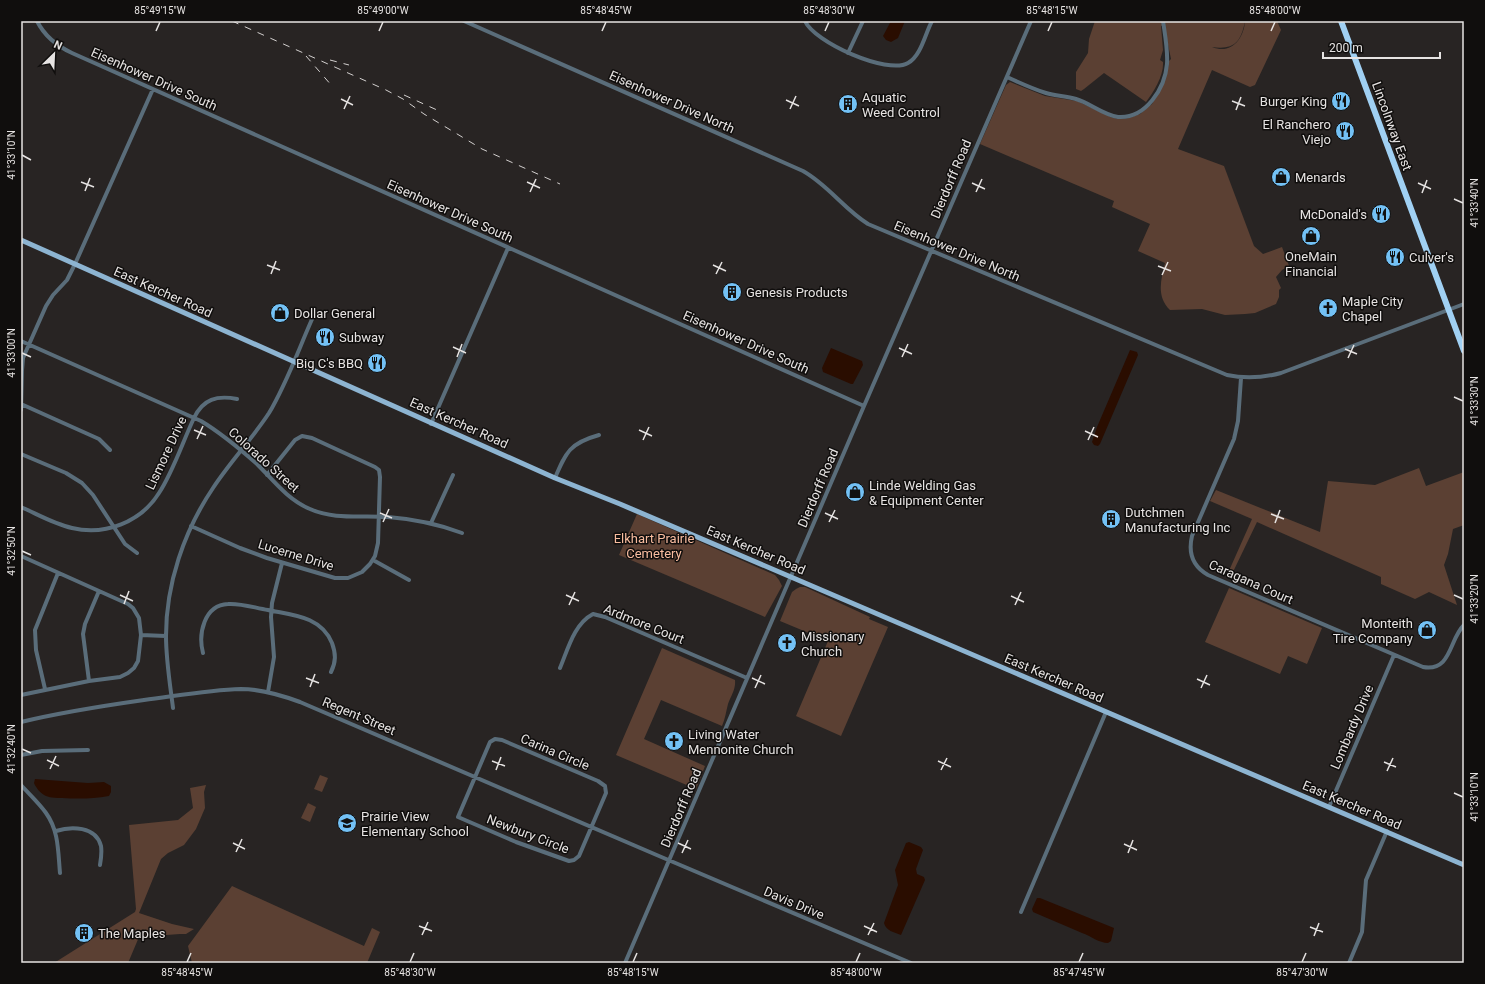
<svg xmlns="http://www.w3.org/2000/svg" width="1485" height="984" font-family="Roboto,sans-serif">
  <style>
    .green { fill: #5b4033 }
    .water { fill: #2a0d00 }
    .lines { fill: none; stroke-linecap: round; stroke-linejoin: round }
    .minor { stroke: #5a6d7a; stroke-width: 4 }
    .major { stroke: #8db4d1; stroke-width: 5 }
    .highway { stroke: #a0d0f3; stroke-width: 6 }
    .rail { stroke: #d3d0cf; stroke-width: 1; stroke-dasharray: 7 7; stroke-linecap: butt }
    .ticks { fill: none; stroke: #e6e3e2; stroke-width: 1.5 }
    .labels { text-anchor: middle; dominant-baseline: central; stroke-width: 3; stroke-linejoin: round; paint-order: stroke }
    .street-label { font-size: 13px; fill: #e6e3e2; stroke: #100e0d }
    .poi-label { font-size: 13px; fill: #e6e3e2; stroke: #100e0d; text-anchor: start }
    .park-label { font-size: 13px; fill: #f8bc9f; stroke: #100e0d }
    .neatline { fill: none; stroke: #e6e3e2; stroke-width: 1.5 }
    .ticks-label { font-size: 10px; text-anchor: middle; fill: #e6e3e2 }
  </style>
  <rect width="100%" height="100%" fill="#282423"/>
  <!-- green -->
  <path class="green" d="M1095,21H1245C1241,43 1233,50 1212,47C1231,55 1244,39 1245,21H1277L1281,30L1255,85L1250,87L1212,70L1178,149L1224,166L1254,246L1263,254L1282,247L1289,266L1282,270L1276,277L1281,288L1279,290V297L1276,304L1255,313L1245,314L1225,315L1202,309L1170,310C1156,296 1161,280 1165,263L1138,251L1150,224L1112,207L1114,201L980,144L1006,85L1010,82L1045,96L1077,101L1111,117L1118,119L1129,118L1140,114L1152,104L1159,92L1168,68L1169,61L1171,59L1164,25L1161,26L1163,50L1160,60L1163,62C1164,75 1154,92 1146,102L1104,73L1084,89L1081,91L1076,89V72L1088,53L1089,39Z
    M1419,468L1426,486L1464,472V525L1453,529L1448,554L1444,565L1457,605L1429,592L1415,599L1381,584V577L1257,522L1232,574L1228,573L1252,519L1210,501L1216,490L1320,532L1328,481L1375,485Z
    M637,514L775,575L779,580L782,586L765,617L619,555Z
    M800,587H805L870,617L869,619L888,627L841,736L796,716L828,641L780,621L792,592L796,589Z
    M1229,588L1322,628L1307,664L1288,656L1280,674L1205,642Z
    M662,648L735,680C736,689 731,696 728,704C726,712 725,719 722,726L661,700L644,739L705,766L696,789L616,755Z
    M320,775L328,778L322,792L314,789Z
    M206,785L204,792L205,808L196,829L184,845L168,853L161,859L139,913L172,924L194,929L186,934H180L139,937L128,963H54L135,912L136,909L129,825L178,820L193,808L190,788Z
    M308,803L316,807L310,822L301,818Z
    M232,886L364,946L372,928L380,932L367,963H192L188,946Z"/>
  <!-- water -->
  <path class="water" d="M891,21H905L898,38L891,42L886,40L883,36Z
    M831,348L862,361L863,365L853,384H851L823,372L822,368Z
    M1130,350L1137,352L1138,355L1100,444L1098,446L1094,445L1092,442L1097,427Z
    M35,779L88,783L104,782L111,786V792L109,796C92,799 78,799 62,798C57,798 51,798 46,796C41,794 36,788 34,783Z
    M909,842L921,847L923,850L916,869L917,874L924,877L925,880L901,935C894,932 886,931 884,923L898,885L895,870L906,843Z
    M1037,898H1040L1114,928L1111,941L1108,943C1099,943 1091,936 1082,933C1066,926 1049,919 1033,912L1032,909Z"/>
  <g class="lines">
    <!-- minor -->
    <path class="minor" d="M37,21C45,37 57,46 72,53L864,406
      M464,21L803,171C828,185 844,209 868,224L1227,375C1246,379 1262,378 1281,373L1464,304
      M805,21C814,42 887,75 908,63C921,56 925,34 932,21
      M848,53L863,21
      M1007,77C1020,83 1033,89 1046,93C1056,96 1066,96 1076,99C1090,103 1103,115 1118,117C1146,119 1165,88 1167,64C1168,50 1165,35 1163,21
      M21,341L201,421C221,433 240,449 257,464C273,480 288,500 310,509C334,520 362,515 388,517C414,519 438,524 462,533
      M1241,378L1238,421L1234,439L1192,536C1188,553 1192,566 1208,575L1423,667C1452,672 1449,639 1464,625
      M21,404L99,439L110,450
      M21,410L22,370L23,358L46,306L53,295L67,280L75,264L153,89
      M431,424L508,248
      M21,454L66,473L82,483L93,495L125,544L137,553
      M555,478C566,452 570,443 599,435
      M21,507C37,514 54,524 72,528C105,536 141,522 159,493C173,472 183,441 194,418C203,399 217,395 237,399
      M431,523L453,475
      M191,526L240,548L267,558L335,578H348L362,572L370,564L375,556L378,543L380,477L379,470L375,467L312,438L302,436L295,440L267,475
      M21,556L128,604L133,608L139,618L141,635L138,661L134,668L128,673L120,677L89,681L21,695
      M373,560L409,580
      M141,635L166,636
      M203,653C198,634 204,605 228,604C241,603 255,608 268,610C292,615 321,616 332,643C336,654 336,662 331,672
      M560,668C568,649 574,624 593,614L605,617L747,678
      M89,681L83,634L85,624L99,591
      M45,689L36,650L35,630L58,573
      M268,692L274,657L271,617L272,603L282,563
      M173,708C170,684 166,660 166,636C166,584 184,531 213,488C230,462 252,439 269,413C287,383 299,348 313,317
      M21,722C62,712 102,706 144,700C176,696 208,690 241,689C261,689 281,695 300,702L659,856L911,963
      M495,739L502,740L598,781L605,786L606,793L579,856L574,860L569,861L516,842L458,817L490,742Z
      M21,755L42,751L88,750
      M21,785C29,794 39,803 46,813C59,831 58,852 60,873
      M1329,807L1394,655
      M56,831C71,826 96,826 101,846C102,852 101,859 100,865
      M1021,912L1106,712
      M625,963L864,406L1031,21
      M1349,963L1362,932L1366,880L1387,831"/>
    <!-- major -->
    <path class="major" d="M21,240L555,478L620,504L791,577L1464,865"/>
    <!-- highway -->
    <path class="highway" d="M1341,21L1464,351"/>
    <!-- rail -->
    <path class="rail" d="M232,21L386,90L403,99L424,114L482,149L560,184
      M306,56L332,86
      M330,60L349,65
      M404,95L437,110"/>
  </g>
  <!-- ticks -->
  <path class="ticks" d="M156,31L160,22M379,31L383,22M602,31L606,22M825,31L829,22M1048,31L1052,22M1271,31L1275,22M341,99L353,105M786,100L799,106M1232,101L1245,106M344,109L350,96M790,109L796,96M1236,110L1241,97M22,155L31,160M81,182L94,187M527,182L540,188M972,183L985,189M1418,183L1431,189M85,191L90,178M530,192L536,179M976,192L982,179M1422,193L1427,180M1454,199L1463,203M267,265L280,270M713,265L726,271M1158,266L1171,271M271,274L276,261M716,274L722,262M1162,275L1168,262M453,347L466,353M899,348L912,354M1345,349L1357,354M22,353L31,357M457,357L462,344M902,357L908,344M1348,358L1354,345M1454,397L1463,401M194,430L206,435M639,430L652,436M1085,431L1098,437M197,439L203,426M643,440L649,427M1088,440L1094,427M380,513L392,518M825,513L838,519M1271,514L1284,519M383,522L389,509M829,522L835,510M1275,523L1280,510M22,551L31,555M120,595L133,601M566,595L579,601M1454,595L1463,599M1011,596L1024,602M124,604L129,591M569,605L575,592M1015,605L1021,592M306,678L319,683M752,678L765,684M1197,679L1210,685M310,687L315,674M755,688L761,675M1201,688L1207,675M22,749L31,753M47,760L59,766M492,761L505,766M938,761L951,767M1384,762L1396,767M50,769L56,756M496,770L501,757M941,770L947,758M1387,771L1393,758M1454,793L1463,797M233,843L245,849M678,843L691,849M1124,844L1137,850M236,852L242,839M682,853L688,840M1128,853L1133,840M419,926L432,931M864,926L877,932M1310,927L1323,932M422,935L428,922M868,935L874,923M1314,936L1319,923M187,962L191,953M410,962L414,953M633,962L637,953M856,962L860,953M1079,962L1083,953M1302,962L1306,953"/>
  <!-- icons -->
  <defs>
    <g id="restaurant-disc" transform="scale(1)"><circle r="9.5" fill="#73c1f5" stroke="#100e0d"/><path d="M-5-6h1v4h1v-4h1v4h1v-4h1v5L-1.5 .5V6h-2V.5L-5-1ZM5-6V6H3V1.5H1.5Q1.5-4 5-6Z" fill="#111"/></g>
    <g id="building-disc" transform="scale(1)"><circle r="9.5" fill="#73c1f5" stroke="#100e0d"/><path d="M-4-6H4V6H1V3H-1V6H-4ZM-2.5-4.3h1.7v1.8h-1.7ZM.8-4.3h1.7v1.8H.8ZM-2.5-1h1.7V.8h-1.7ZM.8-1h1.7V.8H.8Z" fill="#111"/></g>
    <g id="shop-disc" transform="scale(1)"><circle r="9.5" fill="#73c1f5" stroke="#100e0d"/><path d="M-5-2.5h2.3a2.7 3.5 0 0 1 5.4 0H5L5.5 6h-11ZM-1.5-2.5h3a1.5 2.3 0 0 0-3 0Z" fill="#111"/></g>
    <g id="church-disc" transform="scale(1)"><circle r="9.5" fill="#73c1f5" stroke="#100e0d"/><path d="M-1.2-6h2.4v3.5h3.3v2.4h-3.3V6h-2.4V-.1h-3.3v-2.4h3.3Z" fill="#111"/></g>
    <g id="school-disc" transform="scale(1)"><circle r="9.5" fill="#73c1f5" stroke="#100e0d"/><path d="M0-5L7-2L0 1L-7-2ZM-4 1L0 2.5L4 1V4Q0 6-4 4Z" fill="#111"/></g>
  </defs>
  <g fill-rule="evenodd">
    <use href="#restaurant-disc" x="1341" y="101"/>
    <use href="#building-disc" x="848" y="104"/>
    <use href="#restaurant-disc" x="1345" y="131"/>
    <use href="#shop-disc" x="1281" y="177"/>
    <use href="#restaurant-disc" x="1381" y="214"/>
    <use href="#shop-disc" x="1311" y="236"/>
    <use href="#restaurant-disc" x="1395" y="257"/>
    <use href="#building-disc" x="732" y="292"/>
    <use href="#church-disc" x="1328" y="308"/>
    <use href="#shop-disc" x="280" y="313"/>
    <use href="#restaurant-disc" x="325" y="337"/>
    <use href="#restaurant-disc" x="377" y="363"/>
    <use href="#shop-disc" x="855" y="492"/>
    <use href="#building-disc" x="1111" y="519"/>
    <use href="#shop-disc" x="1427" y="630"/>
    <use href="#church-disc" x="787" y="643"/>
    <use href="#church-disc" x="674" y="741"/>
    <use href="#school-disc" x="347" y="823"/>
    <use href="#building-disc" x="84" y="933"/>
  </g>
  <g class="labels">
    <!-- street labels -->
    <g class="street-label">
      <text transform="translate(154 79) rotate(24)">Eisenhower Drive South</text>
      <text transform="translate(672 102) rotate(24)">Eisenhower Drive North</text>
      <text transform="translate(1392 126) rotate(70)">Lincolnway East</text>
      <text transform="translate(951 179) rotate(-67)">Dierdorff Road</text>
      <text transform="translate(450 211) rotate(24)">Eisenhower Drive South</text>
      <text transform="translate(957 251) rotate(23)">Eisenhower Drive North</text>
      <text transform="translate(163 292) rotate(24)">East Kercher Road</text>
      <text transform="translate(746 342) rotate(24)">Eisenhower Drive South</text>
      <text transform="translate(459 423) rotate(24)">East Kercher Road</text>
      <text transform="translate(166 453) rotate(-65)">Lismore Drive</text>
      <text transform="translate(264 460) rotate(42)">Colorado Street</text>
      <text transform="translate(818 488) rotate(-67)">Dierdorff Road</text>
      <text transform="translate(756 550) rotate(23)">East Kercher Road</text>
      <text transform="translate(296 555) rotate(17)">Lucerne Drive</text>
      <text transform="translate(1251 582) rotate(24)">Caragana Court</text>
      <text transform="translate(644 624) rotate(22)">Ardmore Court</text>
      <text transform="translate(1054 678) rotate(23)">East Kercher Road</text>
      <text transform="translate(359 716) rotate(23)">Regent Street</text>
      <text transform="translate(1352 727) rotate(-67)">Lombardy Drive</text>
      <text transform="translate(555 752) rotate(23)">Carina Circle</text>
      <text transform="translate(1352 805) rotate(23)">East Kercher Road</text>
      <text transform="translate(681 808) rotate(-67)">Dierdorff Road</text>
      <text transform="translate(528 834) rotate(21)">Newbury Circle</text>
      <text transform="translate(794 903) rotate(23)">Davis Drive</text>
    </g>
    <!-- poi labels -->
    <g class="poi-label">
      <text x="862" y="97">Aquatic<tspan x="862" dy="15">Weed Control</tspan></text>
      <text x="1327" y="101" text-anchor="end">Burger King</text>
      <text x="1331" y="124" text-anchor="end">El Ranchero<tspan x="1331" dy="15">Viejo</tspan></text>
      <text x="1295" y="177">Menards</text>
      <text x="1367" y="214" text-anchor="end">McDonald's</text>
      <text x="1311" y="256" text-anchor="middle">OneMain<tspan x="1311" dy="15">Financial</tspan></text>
      <text x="1409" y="257">Culver's</text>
      <text x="746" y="292">Genesis Products</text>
      <text x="1342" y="301">Maple City<tspan x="1342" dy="15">Chapel</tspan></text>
      <text x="294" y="313">Dollar General</text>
      <text x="339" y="337">Subway</text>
      <text x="363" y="363" text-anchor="end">Big C's BBQ</text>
      <text x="869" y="485">Linde Welding Gas<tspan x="869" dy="15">&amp; Equipment Center</tspan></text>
      <text x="1125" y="512">Dutchmen<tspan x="1125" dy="15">Manufacturing Inc</tspan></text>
      <text x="1413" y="623" text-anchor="end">Monteith<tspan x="1413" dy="15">Tire Company</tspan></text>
      <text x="801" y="636">Missionary<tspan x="801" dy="15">Church</tspan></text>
      <text x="688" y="734">Living Water<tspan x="688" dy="15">Mennonite Church</tspan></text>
      <text x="361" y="816">Prairie View<tspan x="361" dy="15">Elementary School</tspan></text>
      <text x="98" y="933">The Maples</text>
    </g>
    <!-- park labels -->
    <g class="park-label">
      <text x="654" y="538">Elkhart Prairie<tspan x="654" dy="15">Cemetery</tspan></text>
    </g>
  </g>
  <!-- border -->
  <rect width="1485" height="984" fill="none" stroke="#100e0d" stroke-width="44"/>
  <!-- north arrow -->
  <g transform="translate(54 54) rotate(24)" stroke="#100e0d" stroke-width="3" paint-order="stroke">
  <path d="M0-3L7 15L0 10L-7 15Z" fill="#e6e3e2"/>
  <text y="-6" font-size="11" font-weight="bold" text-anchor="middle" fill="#e6e3e2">N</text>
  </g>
  <!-- scale -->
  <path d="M1323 52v6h117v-6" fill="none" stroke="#e6e3e2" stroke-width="2"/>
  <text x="1329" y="52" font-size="12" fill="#e6e3e2" stroke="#100e0d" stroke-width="3" paint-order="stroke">200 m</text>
  <rect x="22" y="22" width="1441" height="940" class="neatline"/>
  <g class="ticks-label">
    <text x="160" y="14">85°49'15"W</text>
    <text x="383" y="14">85°49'00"W</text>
    <text x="606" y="14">85°48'45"W</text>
    <text x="829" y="14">85°48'30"W</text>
    <text x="1052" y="14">85°48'15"W</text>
    <text x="1275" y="14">85°48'00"W</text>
    <text transform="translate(11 155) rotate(-90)" y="4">41°33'10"N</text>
    <text transform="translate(1474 203) rotate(-90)" y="4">41°33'40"N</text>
    <text transform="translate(11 353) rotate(-90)" y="4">41°33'00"N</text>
    <text transform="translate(1474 401) rotate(-90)" y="4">41°33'30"N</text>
    <text transform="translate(11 551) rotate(-90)" y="4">41°32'50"N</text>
    <text transform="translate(1474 599) rotate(-90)" y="4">41°33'20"N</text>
    <text transform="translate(11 749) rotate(-90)" y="4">41°32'40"N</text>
    <text transform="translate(1474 797) rotate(-90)" y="4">41°33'10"N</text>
    <text x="187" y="976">85°48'45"W</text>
    <text x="410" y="976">85°48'30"W</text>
    <text x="633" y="976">85°48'15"W</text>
    <text x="856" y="976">85°48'00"W</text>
    <text x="1079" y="976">85°47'45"W</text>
    <text x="1302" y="976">85°47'30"W</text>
  </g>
</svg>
